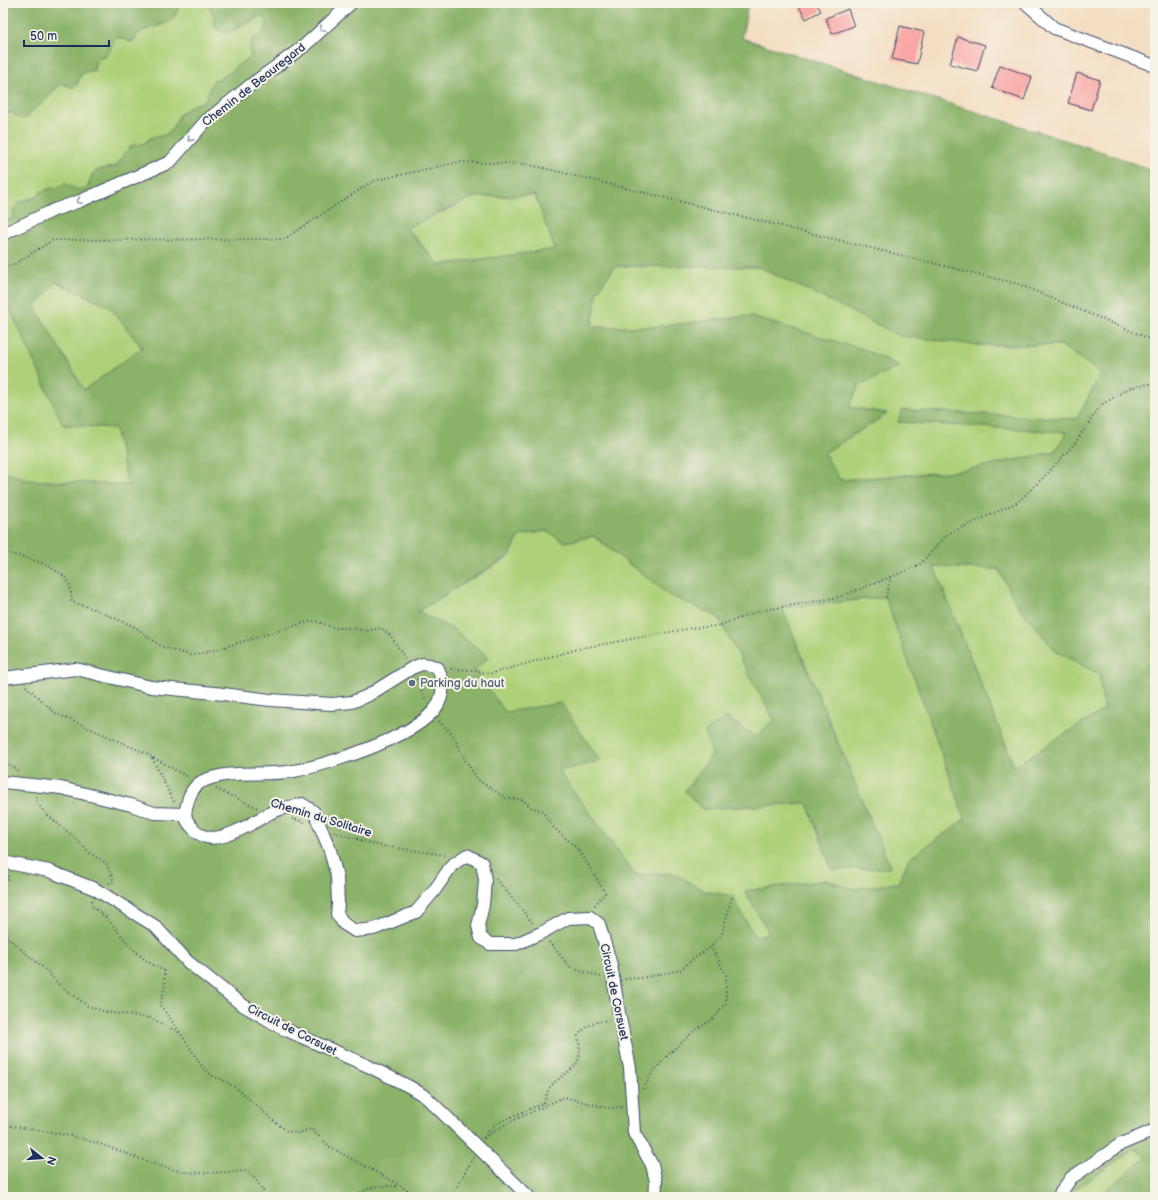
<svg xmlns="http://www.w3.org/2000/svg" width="1158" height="1200" font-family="'Balsamiq Sans',sans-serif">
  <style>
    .green { fill: #aed078; stroke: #64806b }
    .forest { fill: #8ab268; stroke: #527063; fill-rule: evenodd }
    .building { fill: #f9a7a6 }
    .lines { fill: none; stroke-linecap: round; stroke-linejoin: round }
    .minor-casing { stroke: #3c496d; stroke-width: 14 }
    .path { stroke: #3c496d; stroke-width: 2; stroke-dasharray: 1 3; stroke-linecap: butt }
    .minor { stroke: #fff; stroke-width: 12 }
    .oneway { stroke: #8d97ae }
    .service-dot { fill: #5c6f8a; stroke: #f7f3e8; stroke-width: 1.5 }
    .labels { text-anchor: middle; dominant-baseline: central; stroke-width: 4; stroke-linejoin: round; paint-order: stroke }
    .street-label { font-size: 12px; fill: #1b2f5e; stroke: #f7f3e8 }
    .service-label { font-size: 12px; fill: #4e5e75; stroke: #f7f3e8; text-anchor: start }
  </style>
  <rect width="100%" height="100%" fill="#f7f3e8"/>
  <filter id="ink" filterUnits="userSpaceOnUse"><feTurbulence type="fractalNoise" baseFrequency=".025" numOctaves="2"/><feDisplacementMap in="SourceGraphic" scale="8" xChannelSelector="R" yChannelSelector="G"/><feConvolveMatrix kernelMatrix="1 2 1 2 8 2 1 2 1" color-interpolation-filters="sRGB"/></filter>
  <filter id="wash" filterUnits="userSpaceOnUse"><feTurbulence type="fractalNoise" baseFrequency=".012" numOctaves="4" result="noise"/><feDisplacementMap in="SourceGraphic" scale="16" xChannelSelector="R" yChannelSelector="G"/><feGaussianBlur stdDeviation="0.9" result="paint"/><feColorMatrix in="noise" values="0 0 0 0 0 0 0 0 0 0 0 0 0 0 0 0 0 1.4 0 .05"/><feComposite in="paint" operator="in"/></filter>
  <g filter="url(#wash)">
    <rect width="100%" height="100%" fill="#f4dec3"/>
    <!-- green -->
    <path class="green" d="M182,3H207L215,17L214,22L233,31L260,16C271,20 267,29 260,35C257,37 254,38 252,40C248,44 250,51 251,56L247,60L238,65L231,72L213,82L207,97L203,102L193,105L180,114L171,131L162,136L152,137L143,144L133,145L125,152L117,166L101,169L92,174L87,189L82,191L77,190L60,187L50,189L40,193L37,197L27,199L16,206L14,216L10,221L3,220V116C11,110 19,114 27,117L34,109L43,103L59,85L64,84L77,85L80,76L94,66L99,57L104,56L111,48L114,39L118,37L132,42C136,39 137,34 142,31C152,27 163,26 172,19C177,15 177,7 182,3Z
      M535,195L555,249L439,265L406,227L474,197Z
      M615,266L759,267L828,300L978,345H1061L1101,373L1077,419L903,410L898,422L1067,432L1054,452L960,471L839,480L824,453L887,413L849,407L859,385L900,366L651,327H592L597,292Z
      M56,282L109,306L143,348L84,390L35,307Z
      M11,310L63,425L115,428L128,485L25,480L3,470V312Z
      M546,531L565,542L593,536L669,595L718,617L774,720L756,737L726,717L712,755L685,791L702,809L807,803L832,870L890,867L782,608L886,597L965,819L909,859L898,883L854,889L826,880L746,891L769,933L755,937L732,896L704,891L673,873L635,875L558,771L600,761L505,712L475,670L488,658L418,611L510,556L518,536Z
      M934,567L999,569L1015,602L1056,651L1099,674L1104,710L1014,766Z
      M1136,1148L1147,1157L1099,1197H1071L1074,1190Z"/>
    <!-- forest -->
    <path class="forest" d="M3,3H182C177,7 177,15 172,19C163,26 152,27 142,31C137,34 136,39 131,42L118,37C111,41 113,45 109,51C103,59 95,56 94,71C92,71 87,71 84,72C78,75 79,84 73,88L64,84L59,85L43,103L34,109L28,117L23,119L15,116L12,112L7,113L3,116Z
      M207,3H748L742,38L1112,155L1155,172V1188L1141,1197H1099L1146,1157L1136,1148L1074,1190L1071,1197H3V470L25,480L128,485L115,428L63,425L11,311L3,312V220H10C13,216 14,210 16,206C20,200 28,200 34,198C38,197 38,194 41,192C49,187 57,190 64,183C72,187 78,192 87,189C90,184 90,178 93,174C98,167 110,169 117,166L125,152L133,145L143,144L152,137L162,136L171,131L180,114L193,105L203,102L207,97L212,82L231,72L238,65L247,60L251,56C250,51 248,44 252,40C254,38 257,37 260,35C267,29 271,20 260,16C250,21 227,39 217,29C213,25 214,21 215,17ZM535,195L555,249L439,265L406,228L474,197ZM615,266L759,267L828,300L900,336L978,345H1061L1101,373L1077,419L902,410L898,422L1067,432L1054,452L960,471L840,480L824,453L887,414L849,407L859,385L900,366L863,349L748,316L651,327H592L597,292ZM56,282L109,306L142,348L84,390L35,307ZM546,531L565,542L594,536L669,595L718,617L774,720L756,737L726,717L705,732L712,755L685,791L702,809L807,803L832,870L890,868L782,608L885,597L965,819L909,859L898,883L854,889L826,880L745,891L769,933L755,937L732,896L704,891L673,873L635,875L559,771L600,761L561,703L505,712L475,670L488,657L456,631L418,611L510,555L519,536ZM934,567L999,569L1015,602L1056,651L1099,674L1104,710L1014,766Z"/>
    <g id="blocks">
      <!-- building -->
      <path class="building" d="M797,3H816L821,11L806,19Z
        M848,9L854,26L832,34L826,18Z
        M900,26L924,32L917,64L892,59Z
        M958,37L985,45L977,71L950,64Z
        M1000,65L1032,77L1024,100L992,88Z
        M1077,73L1100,80L1091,110L1068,103Z"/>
    </g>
  </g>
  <g filter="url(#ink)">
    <use href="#blocks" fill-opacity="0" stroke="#3c496d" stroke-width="1"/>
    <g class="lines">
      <!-- minor casing -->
      <g class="minor-casing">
        <path id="minor" d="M1026,3L1054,28L1155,66
          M3,234L54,210L80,201L170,162L205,122L252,84L304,46L351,3
          M3,678L76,669L151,687L215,693L270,700L332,704L352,702L367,696L412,668L422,664L430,665L438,668C442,680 445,687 440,700C429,734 326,765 294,771C263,777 231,768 201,782C195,785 189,795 188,801C185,812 183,817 191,826C195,831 200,835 206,837C224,842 254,822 270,813C280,808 291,807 302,804L314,812L330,850L337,877L338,904L337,914L344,924L355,931L374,929L416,912L434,891L452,865L467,855L482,863L485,880L483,905L478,926L481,938L490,944H516L541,933L568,918L590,917L599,924L611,965L620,1018L630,1068L634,1133L652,1165L656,1182L655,1197
          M3,782L61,788L131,805L154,813L184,814
          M3,862L49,871L95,889L155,926L188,962L241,1004L284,1029L368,1066L410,1087L426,1097L529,1197
          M1058,1197L1071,1178L1121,1144L1155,1130"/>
      </g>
      <!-- path -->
      <path class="path" d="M3,265L6,266L13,265L53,240L284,239L373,181L459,162L527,164L1018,284L1155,341
        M3,552C21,556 64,566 70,586C71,591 71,597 72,602L94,609L135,627L162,647L190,655L208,652L307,622L316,621L335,628H353L366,631L381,628L391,636L406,660
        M886,597L891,577L920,564L948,534L1018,502L1048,473L1075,443L1101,405L1129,388L1155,383
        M451,669L475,670L489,674L582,648L692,628L718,626L759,611L839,597L891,577
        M417,679L426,701
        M26,686L55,713L145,753L188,777
        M439,721L453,735L464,758L478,780L506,798L523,800L531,807L543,811L552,826L579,850L605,893L594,906
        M152,758L174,802
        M3,763L15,768L19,772
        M216,789L258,808
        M36,796V802L46,814L75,838L88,852L106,863L114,881L107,884
        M292,819L307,823
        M334,832L377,845L445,855
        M496,879L533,923
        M3,887L9,878L7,874
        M92,900L91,906L107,918L129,945L145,960L164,971L165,985L160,1005L181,1034L203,1068L213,1076L225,1081L239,1090L275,1122L287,1131L298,1133L311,1129L330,1147L401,1186L417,1197
        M3,932L10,940L47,971L60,986L88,1006L106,1012L150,1018L180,1033
        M549,942L571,968L601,977
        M625,979L641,978L680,970L693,959L711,947L722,934L732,896
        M643,1089L652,1073L668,1055L693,1032L714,1018L726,1002V975L711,947
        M3,1125C33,1129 64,1133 93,1142C124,1151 154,1167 186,1172C206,1174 226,1172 247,1171C256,1179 261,1186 266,1197
        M483,1138L495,1124L544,1103C546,1098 547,1090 551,1086C570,1066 585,1070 578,1036C587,1024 594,1022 609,1020
        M484,1138L506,1124L564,1097L607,1108L622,1107
        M195,1197L202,1196L208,1197
        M354,1197C372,1184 379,1186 399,1186
        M451,1197L473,1158"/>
      <!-- minor -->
      <use href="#minor" class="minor"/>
    </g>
    <!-- one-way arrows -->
    <defs><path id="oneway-chevron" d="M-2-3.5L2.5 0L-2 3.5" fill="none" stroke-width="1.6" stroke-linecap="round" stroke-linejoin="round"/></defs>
    <g class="oneway">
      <use href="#oneway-chevron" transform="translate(322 29) rotate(138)"/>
      <use href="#oneway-chevron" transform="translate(190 139) rotate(132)"/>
      <use href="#oneway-chevron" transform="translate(79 201) rotate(159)"/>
    </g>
  </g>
  <!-- markers -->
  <circle class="service-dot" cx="412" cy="683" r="4"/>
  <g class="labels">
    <!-- street labels -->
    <g class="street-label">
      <text transform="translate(254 85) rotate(-38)">Chemin de Beauregard</text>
      <text transform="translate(321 818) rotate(17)">Chemin du Solitaire</text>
      <text transform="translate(614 992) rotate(78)">Circuit de Corsuet</text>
      <text transform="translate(292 1030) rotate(27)">Circuit de Corsuet</text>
    </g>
    <!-- service labels -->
    <g class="service-label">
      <text x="420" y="683">Parking du haut</text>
    </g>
  </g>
  <!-- margin -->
  <rect width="1158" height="1200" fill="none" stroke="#f7f3e8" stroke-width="16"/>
  <!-- north arrow -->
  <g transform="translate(42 1158) rotate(107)" stroke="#f7f3e8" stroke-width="3" paint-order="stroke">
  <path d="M0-3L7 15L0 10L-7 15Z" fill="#1b2f5e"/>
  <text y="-6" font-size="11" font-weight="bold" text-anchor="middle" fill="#1b2f5e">N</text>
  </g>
  <!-- scale -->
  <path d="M24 40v6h85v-6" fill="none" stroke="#1b2f5e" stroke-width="2"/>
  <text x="30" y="40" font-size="12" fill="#1b2f5e" stroke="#f7f3e8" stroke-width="3" paint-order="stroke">50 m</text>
</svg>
